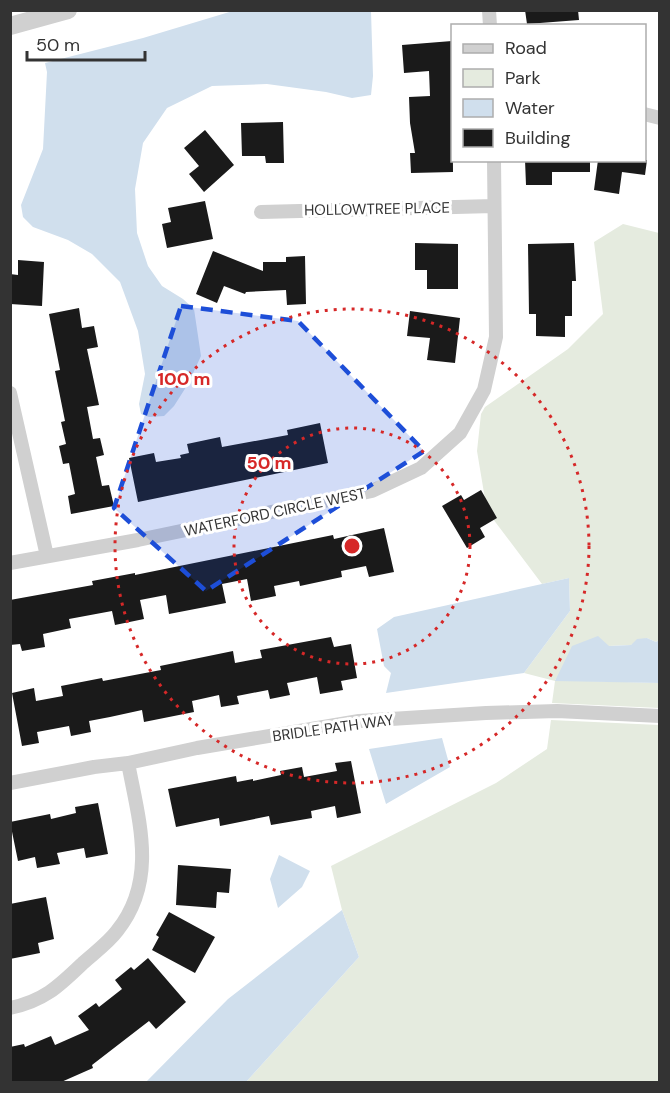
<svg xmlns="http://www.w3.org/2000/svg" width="670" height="1093" font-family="'DM Sans',sans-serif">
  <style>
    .green { fill: #e5ebdf }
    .water { fill: #d0dfed }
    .building { fill: #1a1a1a }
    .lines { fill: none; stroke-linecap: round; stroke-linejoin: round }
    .minor { stroke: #d0d0d0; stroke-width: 14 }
    .tertiary { stroke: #d0d0d0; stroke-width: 18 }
    .marked { fill: #1d4ed8; fill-opacity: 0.2; stroke: #1d4ed8; stroke-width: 4.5; stroke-dasharray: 12 8; stroke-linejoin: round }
    .ring { fill: none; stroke: #d62828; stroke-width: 3; stroke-dasharray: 3 6 }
    .labels { text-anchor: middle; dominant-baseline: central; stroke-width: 6; stroke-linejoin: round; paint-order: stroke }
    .street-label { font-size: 15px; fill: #333; stroke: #fff }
    .centre { fill: #d62828; stroke: #fff; stroke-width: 3 }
    .ring-label { font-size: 18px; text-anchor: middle; font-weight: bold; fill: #d62828; stroke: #fff; stroke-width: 6; stroke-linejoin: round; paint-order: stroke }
  </style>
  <rect width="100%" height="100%" fill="#fff"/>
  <!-- green -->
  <path class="green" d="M623,224L659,233V640L656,642L647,638L631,645L608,646L555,680L659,683V708L552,703L555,681L524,673L570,611L569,578L542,584L487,511L477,451L481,414L485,407L568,349L603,314L594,242Z
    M551,720L659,725V1082H246L359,957L342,910L331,866L496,783L547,749Z"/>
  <!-- water -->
  <path class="water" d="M236,10L371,11L373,76L371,95L352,98L326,92L267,84L212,86L167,108L143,143L135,189L137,233L148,266L162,286L183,299L194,309L201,356L188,384L174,406L164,416L149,417L141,414L139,404L145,374L138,331L120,282L92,254L68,240L33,227L23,217L21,205L43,149L47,72L45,63L143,38Z
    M569,578L570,611L524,673L386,693L391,673L384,666L377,629L394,617Z
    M598,636L609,646L631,645L637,639L647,638L656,642L659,640V683L555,681L572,646Z
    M442,738L450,767L386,804L369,749Z
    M279,855L310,871L302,887L278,908L270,879Z
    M342,910L359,957L246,1082H146L228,999Z"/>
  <!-- building -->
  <path class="building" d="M525,10H578L579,20L527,24Z
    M452,41L453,172L411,173L410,153H415L410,123L409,97L430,96L429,71L404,73L402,45Z
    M283,122L284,163H266L265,156H242L241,123Z
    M205,130L234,165L204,192L189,174L199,166L184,148Z
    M525,160H590V172H552V185H526Z
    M598,160H647L645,175L622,172L619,194L594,190Z
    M205,201L213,239L167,248L162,224L171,222L168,208Z
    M415,243L458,244V289H427V270H415Z
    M574,243L576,281H572V316H565V337L536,336V314H529L528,244Z
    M213,251L263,271V262H286V257L305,256L306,304L287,305L286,290L246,292L245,294L224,286L217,303L196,294Z
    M18,260L44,262L42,306L10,304V274L18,275Z
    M79,308L82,328L94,326L98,347L87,349L99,405L87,407L93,439L100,438L104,455L96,457L102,486L109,485L114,506L71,514L68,496L75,494L69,463L63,464L59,446L66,444L61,422L65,421L55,371L60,370L49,314Z
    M410,311L460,318L455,363L427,360L430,338L407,336Z
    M320,423L328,463L138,502L129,458L154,453L156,462L181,458L180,455L189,453L187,444L220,437L222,447L288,435L287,430Z
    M481,490L497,518L480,528L485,537L467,548L442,506L461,495L464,500Z
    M384,528L394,572L369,577L366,566L341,571L342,577L300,586L299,581L274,586L276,596L251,601L247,579L222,584L226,603L169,614L166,595L140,600L144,619L115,625L112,611L69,619L71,628L43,634L45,647L22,651L20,644L10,645V600L93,585L92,581L135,573V575L333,535L334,539Z
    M331,637L334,647L351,644L357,678L341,681L343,690L320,694L317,677L287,683L290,695L270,699L268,690L237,696L239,704L221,707L219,695L192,701L194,712L144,722L142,710L110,717L89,721L91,732L71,736L69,726L37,732L39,743L22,746L12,693L34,688L36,701L63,696L61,686L102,678L103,681L161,670L160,666L233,651L235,663L262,658L260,650Z
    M351,761L361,813L337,818L335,806L311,811L312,818L271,825L269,816L220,826L219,818L176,827L168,789L236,776L237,782L253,779V781L281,775L280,771L302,767L304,777L337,771L335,763Z
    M98,803L108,854L86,858L84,848L57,853L60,864L37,868L35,857L18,861L10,822L50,814L51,819L76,813L75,807Z
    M178,865L231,869L229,893L217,892L216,908L176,905Z
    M46,897L54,939L38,943L40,953L10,959V904Z
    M169,912L215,937L195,973L152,950L159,937L156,935Z
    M148,958L186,1002L156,1029L149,1021L92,1065L93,1068L59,1083H10V1047L24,1044L25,1047L51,1036L55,1045L89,1030L78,1016L96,1003L99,1007L122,989L115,980L131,967L134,970Z"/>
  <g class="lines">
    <!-- minor -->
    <path class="minor" d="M489,10L490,26
      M644,114L660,118
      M261,212L494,206
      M10,393L47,556
      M10,563L138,540L372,491L421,468L460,433L484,390L496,337L494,160
      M10,783L94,767L128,763L197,748L359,721L486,713L557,711L660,716
      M10,1008C44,1001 59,986 83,963C94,953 108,943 117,931C158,880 139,821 128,763"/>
    <!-- tertiary -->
    <path class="tertiary" d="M10,26L68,10"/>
  </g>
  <!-- marked area -->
  <path class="marked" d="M181,306L298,321L424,451L206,591L114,508Z"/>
  <!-- distance rings -->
  <g class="ring">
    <circle cx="352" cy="546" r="118"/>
    <circle cx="352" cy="546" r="237"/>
  </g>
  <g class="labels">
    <!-- street labels -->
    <g class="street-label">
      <text transform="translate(377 209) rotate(-1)">HOLLOWTREE PLACE</text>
      <text transform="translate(275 512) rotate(-12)">WATERFORD CIRCLE WEST</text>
      <text transform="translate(333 728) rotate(-8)">BRIDLE PATH WAY</text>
    </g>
  </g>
  <circle cx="352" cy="546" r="9" class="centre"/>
  <g class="ring-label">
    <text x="184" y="385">100 m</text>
    <text x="269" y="469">50 m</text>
  </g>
  <!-- border -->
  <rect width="670" height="1093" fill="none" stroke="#333333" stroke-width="24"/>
  <!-- legend -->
  <rect x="451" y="24" width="195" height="138" fill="#ffffff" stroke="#adadad" stroke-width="1.5"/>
  <rect x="463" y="44" width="30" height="9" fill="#d0d0d0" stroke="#adadad" stroke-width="1.5"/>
  <text x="505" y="54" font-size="18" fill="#333333">Road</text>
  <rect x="463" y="69" width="30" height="18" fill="#e5ebdf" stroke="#adadad" stroke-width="1.5"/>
  <text x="505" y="84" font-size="18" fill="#333333">Park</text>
  <rect x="463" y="99" width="30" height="18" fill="#d0dfed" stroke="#adadad" stroke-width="1.5"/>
  <text x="505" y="114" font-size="18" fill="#333333">Water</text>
  <rect x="463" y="129" width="30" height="18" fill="#1a1a1a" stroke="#adadad" stroke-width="1.5"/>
  <text x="505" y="144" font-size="18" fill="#333333">Building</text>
  <!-- scale -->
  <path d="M27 51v9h118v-9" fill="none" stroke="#333333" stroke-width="3"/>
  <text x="36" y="51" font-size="18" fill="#333333" stroke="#ffffff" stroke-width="4.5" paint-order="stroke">50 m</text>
</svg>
